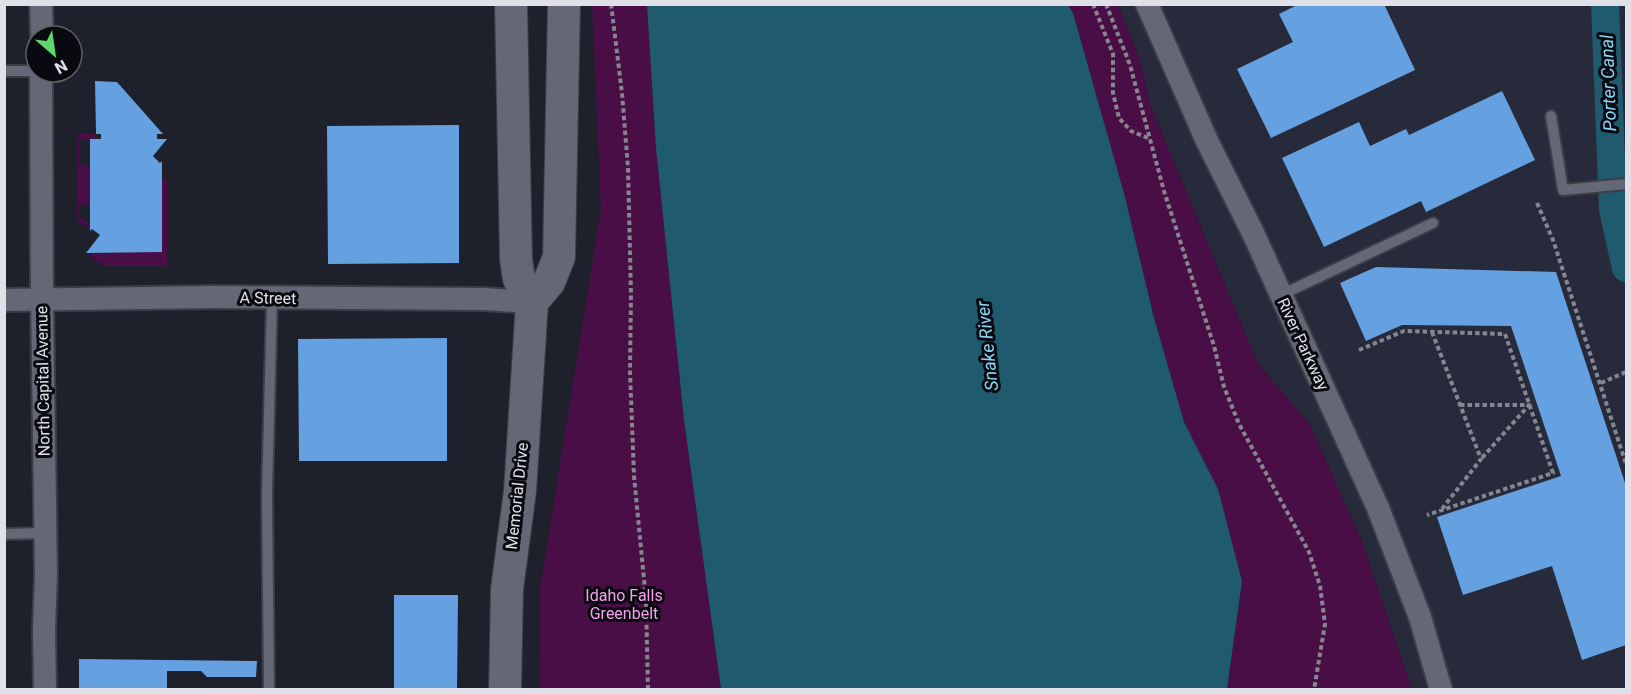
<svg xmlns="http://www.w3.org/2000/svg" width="1631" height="694" font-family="Roboto,sans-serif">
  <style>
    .built { fill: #272a3b }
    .green { fill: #480e45 }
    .water { fill: #205a6e }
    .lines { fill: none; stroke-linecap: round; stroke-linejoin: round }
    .canal { stroke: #205a6e; stroke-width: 28 }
    .building { fill: #65a1e0 }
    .lane-casing { stroke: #3c3d47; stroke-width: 14 }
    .street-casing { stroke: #3c3d47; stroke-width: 26 }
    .secondary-casing { stroke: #3c3d47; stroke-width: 34 }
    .path { stroke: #858690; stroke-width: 4; stroke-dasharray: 4.5 3; stroke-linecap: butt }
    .lane { stroke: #646775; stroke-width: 10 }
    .street { stroke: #646775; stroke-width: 22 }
    .secondary { stroke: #646775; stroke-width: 32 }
    .labels { text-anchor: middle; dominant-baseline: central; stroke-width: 6; stroke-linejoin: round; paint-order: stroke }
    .street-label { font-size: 16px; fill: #dfe0e8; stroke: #090a0f }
    .park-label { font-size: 16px; fill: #f7a0ee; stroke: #090a0f }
    .water-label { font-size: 18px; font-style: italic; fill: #8bd7f5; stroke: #090a0f }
  </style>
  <rect width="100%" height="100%" fill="#1e202c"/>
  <!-- built -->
  <path class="built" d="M1118,5H1626V689H1412L1361,539L1309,423L1258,364L1150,104L1141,63Z"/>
  <!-- green -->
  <path class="green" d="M592,5H647L656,148L684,420L721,689L539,690L540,589L601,208Z
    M1068,5H1118L1141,63L1150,104L1258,364L1309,423L1361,539L1412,689H1227L1242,581L1218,489L1184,422L1153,314L1125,197L1073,13Z
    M77,134H96L95,139H79V166L90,165V205H79V217L90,224V229L77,221Z
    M162,177L167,181V266H103L90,255L92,252H162Z"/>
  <!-- water -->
  <path class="water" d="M647,5H1068L1073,13L1125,197L1153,314L1184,422L1218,489L1242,581L1227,689H721L684,420L656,148Z"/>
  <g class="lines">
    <!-- canal -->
    <path class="canal" d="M1605,4L1613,210L1626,268"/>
  </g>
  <!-- building -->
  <path class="building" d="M1295,4H1384L1415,70L1271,138L1237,69L1293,42L1279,14L1295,6Z
    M95,81L117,82L163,134H157V139H167L153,156L160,163L162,161V252L86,253L100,235L92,229L90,231V139H101V134H96Z
    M1502,91L1535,160L1426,212L1421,201L1324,247L1282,158L1359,122L1370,146L1406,129L1409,135Z
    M459,125V263L328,264L327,126Z
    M1376,267L1556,272L1626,486V645L1582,660L1552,566L1463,595L1437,517L1561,476L1511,326L1402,325L1366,341L1340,283Z
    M447,338V461H299L298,339Z
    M394,595H458L457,690H394Z
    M79,659L257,661L256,677H207L201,671H167V690H79Z"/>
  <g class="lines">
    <!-- lane casing -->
    <g class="lane-casing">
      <path id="lane" d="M4,71H36
        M1551,116L1563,190L1626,184
        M1281,295L1433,223
        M4,534L45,533
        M269,690L267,495L272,298"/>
    </g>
    <!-- street casing -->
    <g class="street-casing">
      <path id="street" d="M41,4L42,36
        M1147,4L1207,141L1253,233L1378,508L1420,617L1441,690
        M41,72L42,299L46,575L44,629L45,690
        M4,300L212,297L483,299L532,302"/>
    </g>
    <!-- secondary casing -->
    <g class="secondary-casing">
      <path id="secondary" d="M532,302L549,282L559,257L564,4
        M505,690L507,589L520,491L532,302L519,279L516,259L511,4"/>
    </g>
    <!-- path -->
    <path class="path" d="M611,4L622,93L628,168L631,294L630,372L634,476L646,600L648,690
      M1093,4L1113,54V93L1119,118L1131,131L1148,138
      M1106,4L1130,65L1164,191L1214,346L1224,387L1239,424L1309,552L1320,586L1325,624L1314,690
      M1537,203L1553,240L1626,464
      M1432,332L1481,459L1442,509
      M1359,350L1404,331L1505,334L1553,473L1427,515
      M1601,383L1626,372
      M1460,405H1529L1481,459"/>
    <!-- lane -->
    <use href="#lane" class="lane"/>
    <!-- street -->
    <use href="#street" class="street"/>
    <!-- secondary -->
    <use href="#secondary" class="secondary"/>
  </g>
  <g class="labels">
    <!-- street labels -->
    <g class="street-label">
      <text transform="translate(268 298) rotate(1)">A Street</text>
      <text transform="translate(1303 344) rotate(65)">River Parkway</text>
      <text transform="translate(43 381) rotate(-91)">North Capital Avenue</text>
      <text transform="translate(517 496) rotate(-84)">Memorial Drive</text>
    </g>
    <!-- park labels -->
    <g class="park-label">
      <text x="624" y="595">Idaho Falls<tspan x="624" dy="18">Greenbelt</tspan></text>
    </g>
    <!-- water labels -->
    <g class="water-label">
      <text transform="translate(1608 83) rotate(-92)">Porter Canal</text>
      <text transform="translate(987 346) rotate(-96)">Snake River</text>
    </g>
  </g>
  <!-- border -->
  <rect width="1631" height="694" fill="none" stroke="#dfe0e8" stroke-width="12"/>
  <!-- north arrow -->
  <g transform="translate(54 54) rotate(151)"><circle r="28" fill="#090a0f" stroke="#5f6066" stroke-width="1.5"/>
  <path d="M0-4.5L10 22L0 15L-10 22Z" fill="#5fd56b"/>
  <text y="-9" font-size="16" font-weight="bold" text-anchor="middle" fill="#dfe0e8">N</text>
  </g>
</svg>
